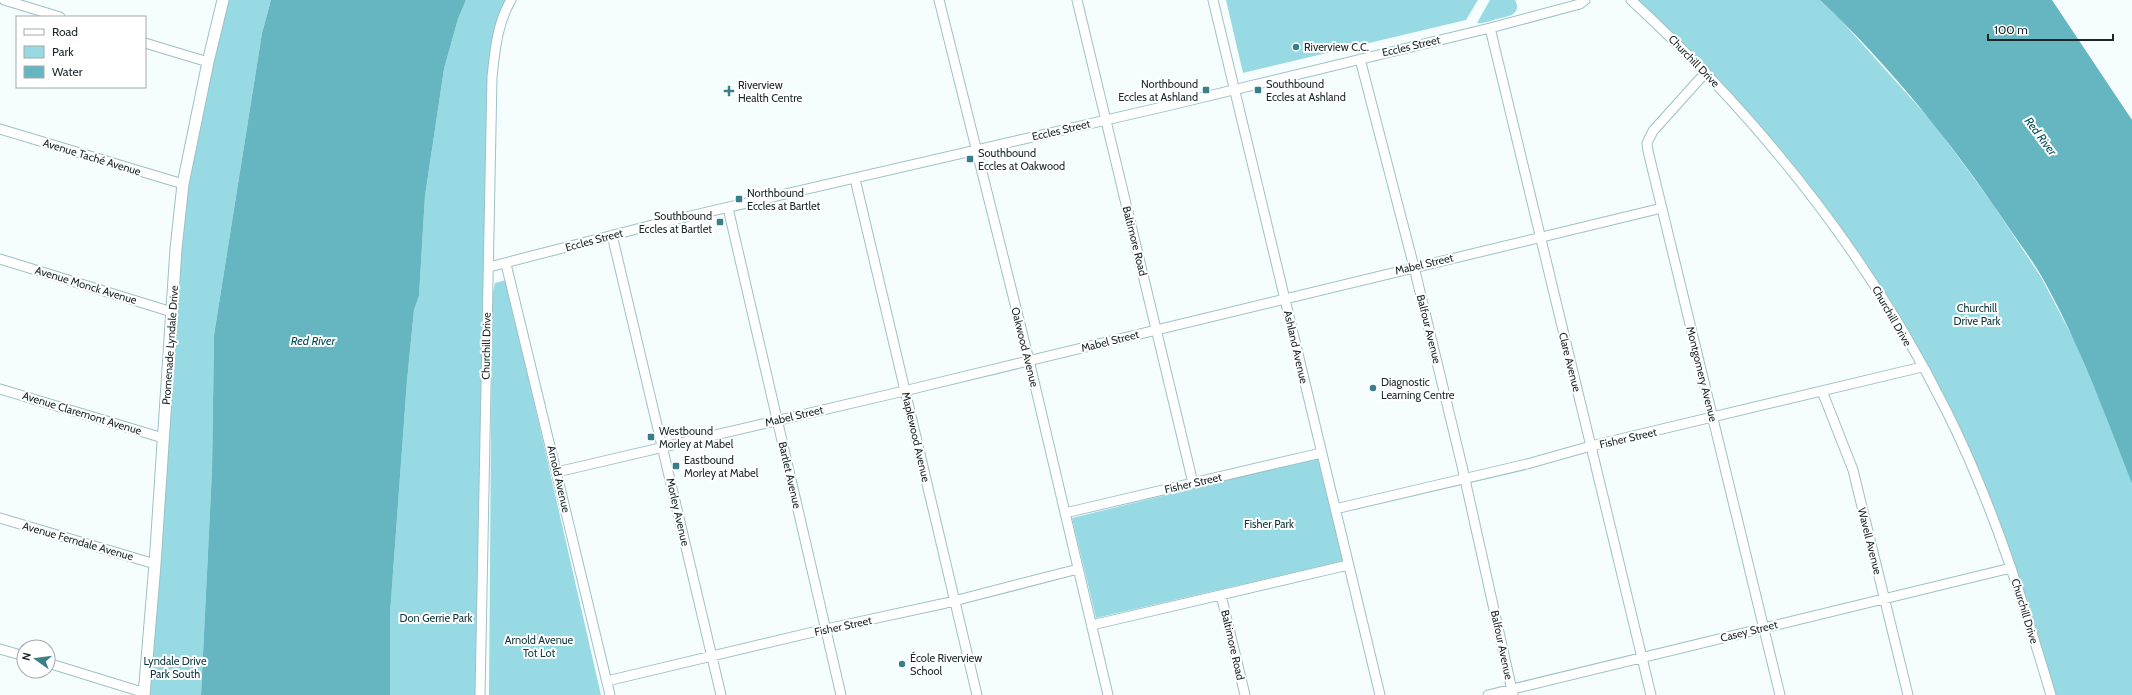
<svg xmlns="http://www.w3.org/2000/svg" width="2132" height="695" font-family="Cabin,sans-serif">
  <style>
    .green { fill: #97dae4 }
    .water { fill: #65b6c1 }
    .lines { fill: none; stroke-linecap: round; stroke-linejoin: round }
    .minor-casing { stroke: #9dc1c6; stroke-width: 11 }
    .tertiary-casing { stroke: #9dc1c6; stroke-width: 13 }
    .minor { stroke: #fff; stroke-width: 9 }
    .tertiary { stroke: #fff; stroke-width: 11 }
    .poi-dot { fill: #387f89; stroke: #fff; stroke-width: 1.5 }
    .labels { text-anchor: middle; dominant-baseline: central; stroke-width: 4; stroke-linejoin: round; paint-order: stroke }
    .street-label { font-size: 11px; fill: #192729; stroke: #fff }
    .poi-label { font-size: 11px; fill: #192729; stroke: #fff; text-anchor: start }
    .park-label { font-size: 11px; fill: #0f373c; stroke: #fff }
    .water-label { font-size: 12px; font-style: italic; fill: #065159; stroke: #fff }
  </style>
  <rect width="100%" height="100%" fill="#f6fdfe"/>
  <!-- green -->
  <path class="green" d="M223,0H271L262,33L214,335L212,470L201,695H144L183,184Z
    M466,0H511L496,37L480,695H390V614L407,381L414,310L419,296L425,196L444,69L458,19Z
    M1226,0H1478L1466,20L1243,73Z
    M1490,0H1515C1523,15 1506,17 1496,19C1490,21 1483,24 1477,23Z
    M1631,0H1820L1839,18L1934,124L1992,203L2041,277L2075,342L2101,403L2132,484V695H2051L2019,588L1965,451L1868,275L1770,144Z
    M506,280L601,695H489L492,297L495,283Z
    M1318,458L1344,561L1096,618L1072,518Z"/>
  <!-- water -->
  <path class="water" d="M271,0H466L458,19L444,69L425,196L419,296L414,310L407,381L390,614V695H201L212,470L214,335L262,33Z
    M1820,0H2052L2132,120V484C2105,414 2079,343 2042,277C2031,258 2017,240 2005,222C1952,143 1889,65 1820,0Z"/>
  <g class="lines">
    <!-- minor casing -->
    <g class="minor-casing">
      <path id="minor" d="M4,0L60,17
        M939,0L1029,360L1108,695
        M1077,0L1193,483
        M1213,0L1380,695
        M1631,0C1759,118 1869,255 1947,412C1992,502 2022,598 2051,695
        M1490,28L1651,695
        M145,43L208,62
        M1360,59L1414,267L1462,466L1513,695
        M1706,72L1653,131L1647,143L1648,151L1780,695
        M0,129L183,184
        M855,179L977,695
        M728,208L841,695
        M612,235L721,695
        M0,259L172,312
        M506,264L610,695
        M489,267L660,223L1171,105L1490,28L1580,4L1585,0
        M0,389L163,438
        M1822,391L1853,470L1908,695
        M557,472L904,391L1662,208
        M1335,509L1527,464L1591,446L1922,367
        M1065,513L1321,453
        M0,518L155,564
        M1221,595L1245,695
        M1092,625L1348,565
        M0,649L24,656
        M48,663L145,693
        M607,681L826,629L946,603L1078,569
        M480,695L492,77C495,50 497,24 511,0
        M1488,695L2011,568"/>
    </g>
    <!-- tertiary casing -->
    <g class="tertiary-casing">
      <path id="tertiary" d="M144,695L155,564L176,249L183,184L208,62L223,0"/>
    </g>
    <!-- minor -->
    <use href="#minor" class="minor"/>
    <!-- tertiary -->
    <use href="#tertiary" class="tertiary"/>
  </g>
  <!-- markers -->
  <g class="poi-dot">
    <circle cx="1296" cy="47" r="4"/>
    <rect x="1202" y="86" width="8" height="8" rx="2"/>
    <rect x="1254" y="86" width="8" height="8" rx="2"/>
    <path d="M727 85h4v4h4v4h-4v4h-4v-4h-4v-4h4z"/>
    <rect x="966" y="155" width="8" height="8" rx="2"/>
    <rect x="735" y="195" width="8" height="8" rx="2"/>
    <rect x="716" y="218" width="8" height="8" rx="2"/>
    <circle cx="1373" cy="388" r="4"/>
    <rect x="647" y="433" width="8" height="8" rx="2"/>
    <rect x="672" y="462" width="8" height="8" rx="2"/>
    <circle cx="902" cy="664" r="4"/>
  </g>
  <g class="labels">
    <!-- street labels -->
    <g class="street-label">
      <text transform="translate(1411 46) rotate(-13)">Eccles Street</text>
      <text transform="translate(1694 61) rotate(46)">Churchill Drive</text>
      <text transform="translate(1061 130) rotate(-13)">Eccles Street</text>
      <text transform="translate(92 157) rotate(17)">Avenue Taché Avenue</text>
      <text transform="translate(594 240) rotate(-15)">Eccles Street</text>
      <text transform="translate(1135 241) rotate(76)">Baltimore Road</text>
      <text transform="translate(1424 264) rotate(-13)">Mabel Street</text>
      <text transform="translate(86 285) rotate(17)">Avenue Monck Avenue</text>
      <text transform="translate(1892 316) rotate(60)">Churchill Drive</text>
      <text transform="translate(1429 329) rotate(76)">Balfour Avenue</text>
      <text transform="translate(1110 341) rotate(-14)">Mabel Street</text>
      <text transform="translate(170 345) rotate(-86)">Promenade Lyndale Drive</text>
      <text transform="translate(486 346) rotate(-89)">Churchill Drive</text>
      <text transform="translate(1025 347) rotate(76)">Oakwood Avenue</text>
      <text transform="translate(1296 347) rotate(77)">Ashland Avenue</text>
      <text transform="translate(1570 362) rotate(76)">Clare Avenue</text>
      <text transform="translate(1702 374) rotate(76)">Montgomery Avenue</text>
      <text transform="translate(82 413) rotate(17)">Avenue Claremont Avenue</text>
      <text transform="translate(794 416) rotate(-13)">Mabel Street</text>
      <text transform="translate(916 437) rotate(77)">Maplewood Avenue</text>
      <text transform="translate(1628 438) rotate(-13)">Fisher Street</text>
      <text transform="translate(790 475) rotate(77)">Bartlet Avenue</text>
      <text transform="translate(559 479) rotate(77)">Arnold Avenue</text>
      <text transform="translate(1193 483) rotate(-13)">Fisher Street</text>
      <text transform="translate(678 512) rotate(77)">Morley Avenue</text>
      <text transform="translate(78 541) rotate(16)">Avenue Ferndale Avenue</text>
      <text transform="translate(1870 541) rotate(76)">Wavell Avenue</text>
      <text transform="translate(2025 611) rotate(73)">Churchill Drive</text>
      <text transform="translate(843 626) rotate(-12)">Fisher Street</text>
      <text transform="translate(1749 631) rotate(-14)">Casey Street</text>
      <text transform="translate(1233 645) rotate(77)">Baltimore Road</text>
      <text transform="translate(1502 645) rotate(78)">Balfour Avenue</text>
    </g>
    <!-- poi labels -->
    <g class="poi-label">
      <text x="1304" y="47">Riverview C.C.</text>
      <text x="1198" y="84" text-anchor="end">Northbound<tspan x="1198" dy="13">Eccles at Ashland</tspan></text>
      <text x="1266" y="84">Southbound<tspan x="1266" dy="13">Eccles at Ashland</tspan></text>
      <text x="738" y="85">Riverview<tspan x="738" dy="13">Health Centre</tspan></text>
      <text x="978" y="153">Southbound<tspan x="978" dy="13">Eccles at Oakwood</tspan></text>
      <text x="747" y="193">Northbound<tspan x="747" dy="13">Eccles at Bartlet</tspan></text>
      <text x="712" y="216" text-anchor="end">Southbound<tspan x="712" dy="13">Eccles at Bartlet</tspan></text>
      <text x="1381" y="382">Diagnostic<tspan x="1381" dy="13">Learning Centre</tspan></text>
      <text x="659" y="431">Westbound<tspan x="659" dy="13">Morley at Mabel</tspan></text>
      <text x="684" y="460">Eastbound<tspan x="684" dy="13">Morley at Mabel</tspan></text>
      <text x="910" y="658">École Riverview<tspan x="910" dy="13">School</tspan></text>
    </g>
    <!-- park labels -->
    <g class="park-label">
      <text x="1977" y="308">Churchill<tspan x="1977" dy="13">Drive Park</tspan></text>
      <text x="1269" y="524">Fisher Park</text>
      <text x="436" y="618">Don Gerrie Park</text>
      <text x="539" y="640">Arnold Avenue<tspan x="539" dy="13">Tot Lot</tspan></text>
      <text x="175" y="661">Lyndale Drive<tspan x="175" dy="13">Park South</tspan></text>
    </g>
    <!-- water labels -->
    <g class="water-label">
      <text transform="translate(2041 136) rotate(53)">Red River</text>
      <text x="313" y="340">Red River</text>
    </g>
  </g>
  <!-- legend -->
  <rect x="16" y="16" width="130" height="72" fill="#ffffff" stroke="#a3a9a9"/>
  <rect x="24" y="29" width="20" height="6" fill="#ffffff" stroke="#a3a9a9"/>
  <text x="52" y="36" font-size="12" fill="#192729">Road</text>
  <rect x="24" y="46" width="20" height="12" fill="#97dae4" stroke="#a3a9a9"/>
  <text x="52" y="56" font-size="12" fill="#192729">Park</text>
  <rect x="24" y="66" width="20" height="12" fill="#65b6c1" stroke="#a3a9a9"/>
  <text x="52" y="76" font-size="12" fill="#192729">Water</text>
  <!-- north arrow -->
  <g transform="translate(36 659) rotate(284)"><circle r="19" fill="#ffffff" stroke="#a3a9a9"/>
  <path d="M0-3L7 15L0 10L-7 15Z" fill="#387f89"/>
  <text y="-6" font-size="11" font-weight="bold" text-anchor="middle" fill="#192729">N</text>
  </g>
  <!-- scale -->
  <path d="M1988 34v6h125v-6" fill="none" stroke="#192729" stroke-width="2"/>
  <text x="1994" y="34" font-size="12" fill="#192729" stroke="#ffffff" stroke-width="3" paint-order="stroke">100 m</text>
</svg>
